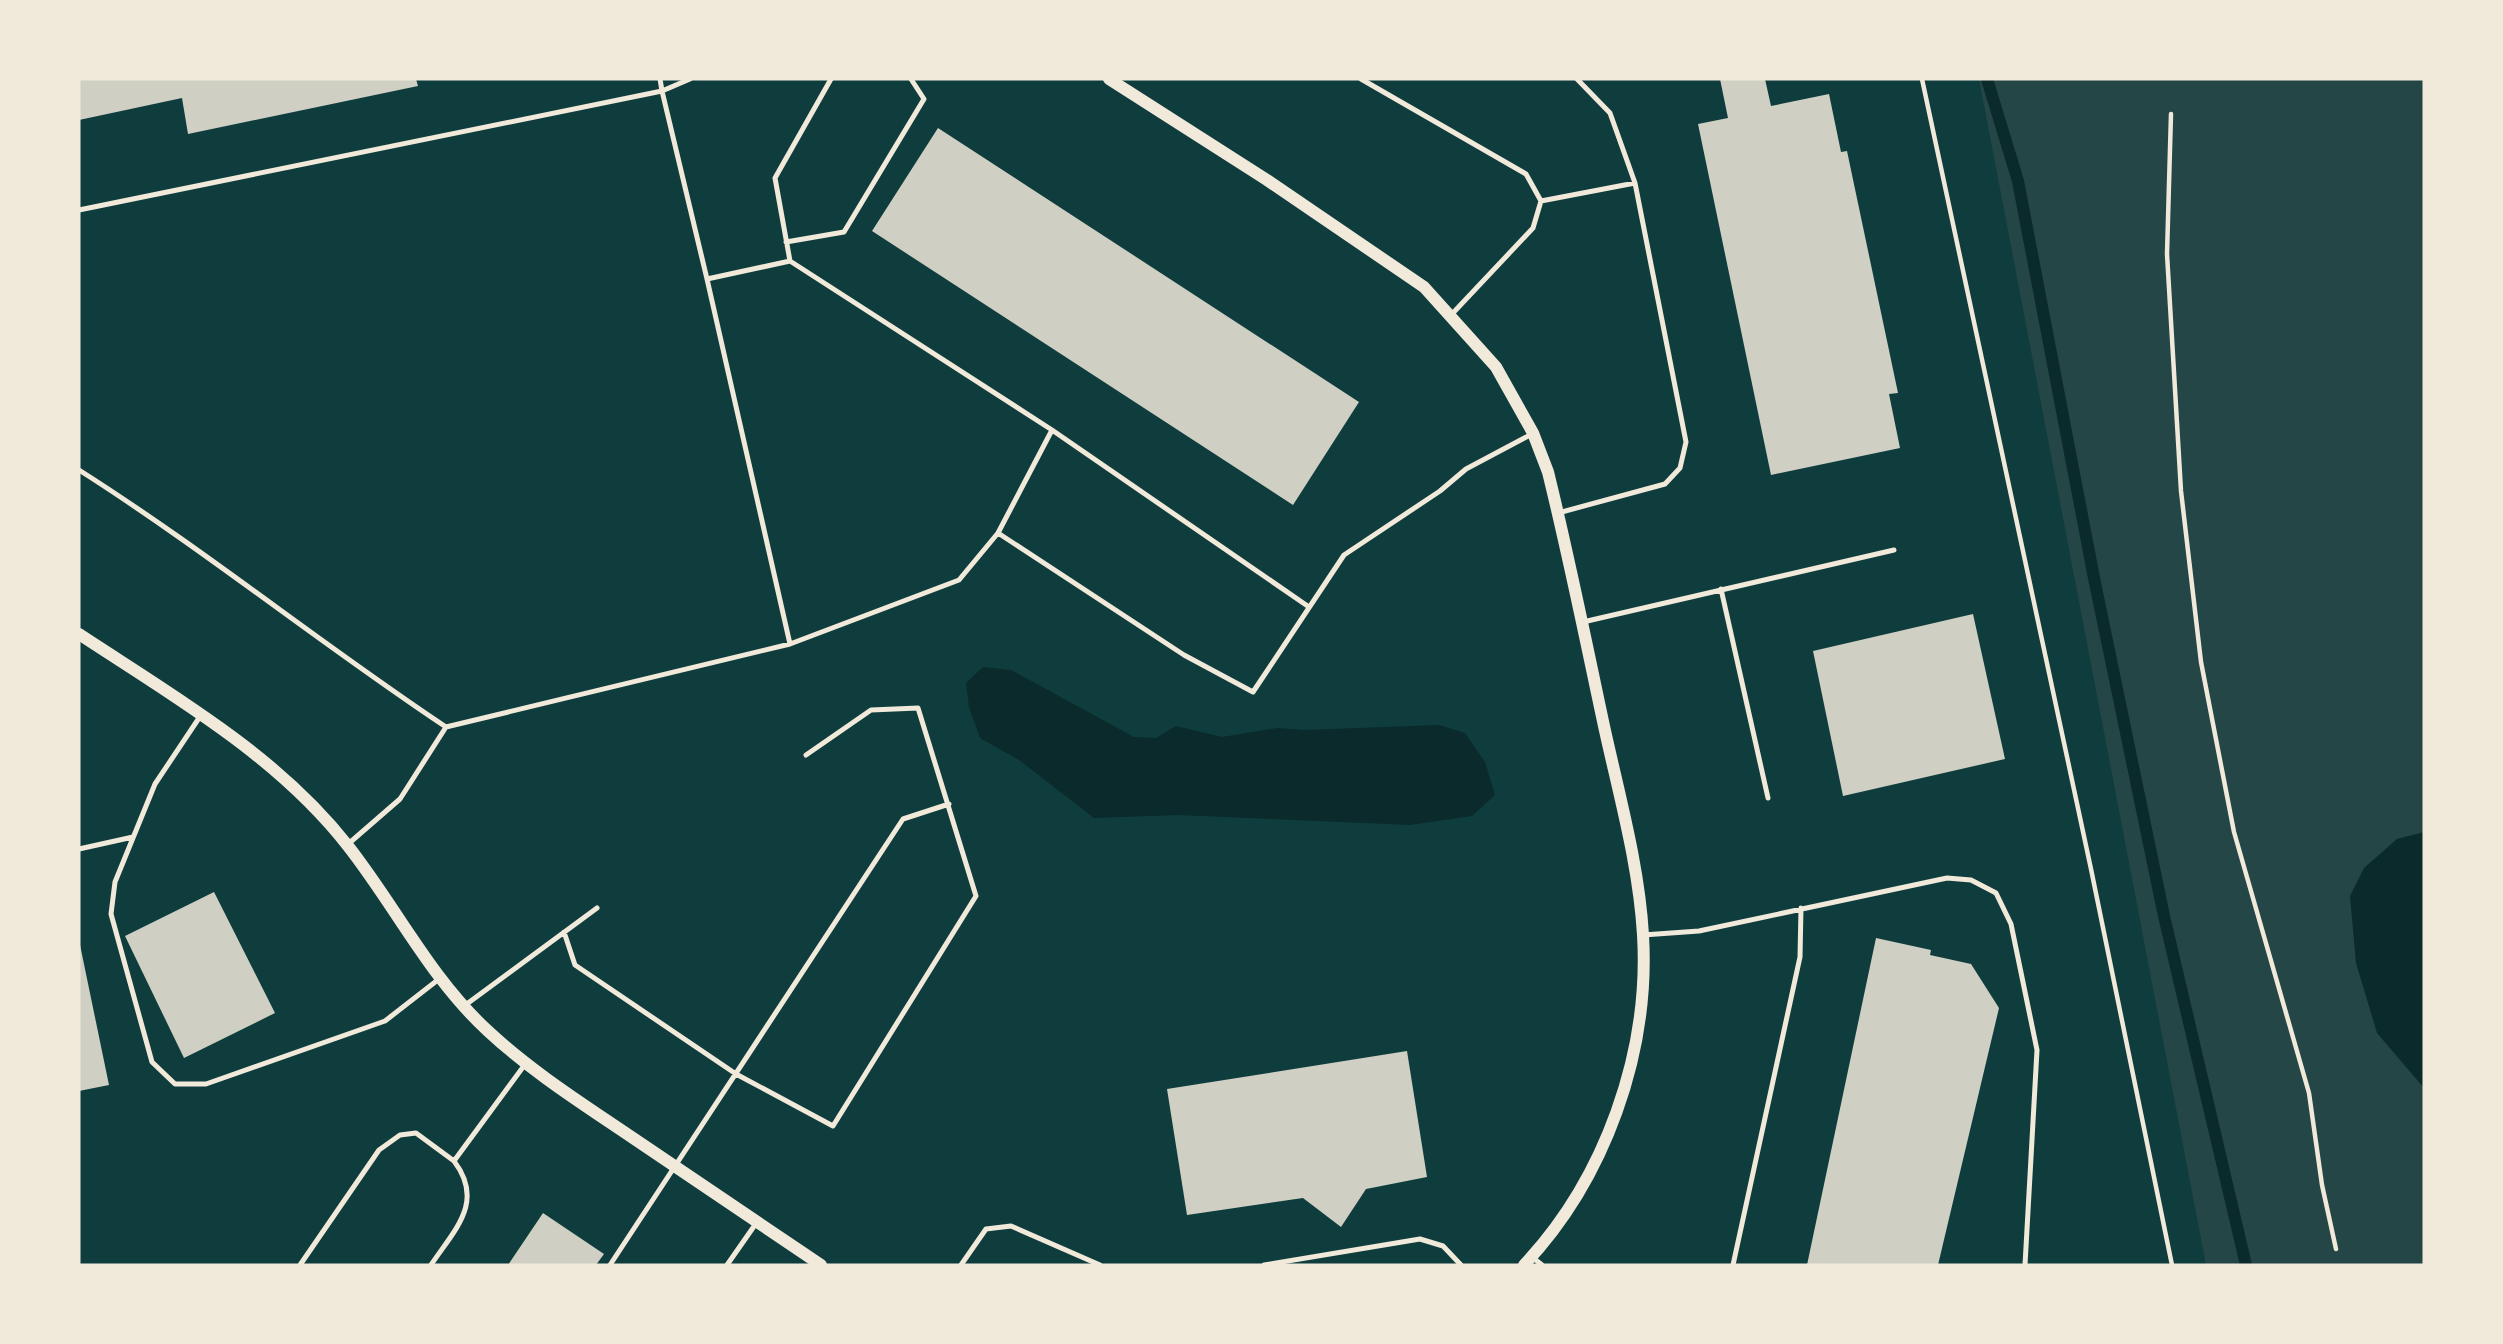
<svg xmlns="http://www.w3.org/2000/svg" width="2503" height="1344" font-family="Karla,sans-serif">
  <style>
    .green { fill: #244646 }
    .water { fill: #0a2a2b }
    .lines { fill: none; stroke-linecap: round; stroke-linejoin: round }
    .stream { stroke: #0a2a2b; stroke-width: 12 }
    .building { fill: #cfcfc3 }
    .path { stroke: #f1e9da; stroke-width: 4.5 }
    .service { stroke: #f1e9da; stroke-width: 5 }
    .tertiary { stroke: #f1e9da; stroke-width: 12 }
  </style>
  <rect width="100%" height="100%" fill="#0f3d3e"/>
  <!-- green -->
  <path class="green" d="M1979,79H2424V1265H2206Z"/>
  <!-- water -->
  <path class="water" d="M983,667L1011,670L1134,737L1156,738L1176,726L1222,737L1277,728L1304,730L1439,725L1465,733L1485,762L1495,795L1472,816L1410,825L1178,815L1094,818L1019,760L980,738L969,707L966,683Z
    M2424,832V1088L2377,1033L2356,963L2350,896L2364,868L2397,839Z"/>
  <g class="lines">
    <!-- stream -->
    <path class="stream" d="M1987,79L2018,181L2094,578L2164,916L2246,1265"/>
  </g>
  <!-- building -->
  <path class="building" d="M79,79H416L418,86L188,134L182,98L79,120Z
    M1720,79H1765L1771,106L1829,94L1841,152L1847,151L1898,393L1889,394L1900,448L1771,475L1698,124L1728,118Z
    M938,128L1359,402L1293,505L872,231Z
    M1973,614L2005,759L1843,796L1813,651Z
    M214,892L275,1013L184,1058L125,936Z
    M1876,938L1931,950L1930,955L1971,964L1999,1008L1938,1265H1807Z
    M79,940L109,1085L79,1091Z
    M1407,1051L1427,1177L1366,1189L1341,1227L1303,1198L1187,1215L1167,1089Z
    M543,1213L604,1254L596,1265H508Z"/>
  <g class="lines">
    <!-- path -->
    <path class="path" d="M1922,79L2091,869L2172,1265
      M2171,114L2167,254L2181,491L2201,662L2234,832L2309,1093L2322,1185L2336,1249"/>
    <!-- service -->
    <path class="service" d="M690,79L662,91L707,279L790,261L1052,430
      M1361,79L1526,174L1541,201L1533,228L1452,314
      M1541,201L1635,183
      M79,210L662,91L660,79
      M786,242L844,232L924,99L911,79
      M790,261L775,178L831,79
      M707,279L790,644
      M79,470C205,550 321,644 446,727
      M1558,513L1665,484L1680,468L1686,442L1635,183L1610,113L1577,79
      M998,533L1052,430L1309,607
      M1721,589L1768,798
      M1583,622L1894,550
      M201,715L155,784L115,882L111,914L152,1062L175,1084H206L385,1021L439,979
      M347,845L400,799L446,727L790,644L959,580L998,533L1184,655L1253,692L1344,555L1440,491L1466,469L1532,434
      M79,849L133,837
      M564,932L575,965L736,1074L833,1126L976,896L918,708L871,710L806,755
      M1643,935L1699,931L1947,878L1971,880L1996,893L2011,924L2037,1050L2025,1265
      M464,1006L597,908
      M1532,1257L1542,1265
      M300,1265L379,1150L400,1135L416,1133L454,1161L526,1063
      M431,1265C455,1229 485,1202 454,1161
      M610,1265L903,819L949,804
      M727,1265L757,1222
      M961,1265L986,1229L1011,1226L1100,1265
      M1264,1265L1420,1239L1443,1246L1461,1265
      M1733,1265L1800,957L1801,908"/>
    <!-- tertiary -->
    <path class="tertiary" d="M1109,79L1267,180L1424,287L1496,367L1533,433L1548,472C1569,557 1586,642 1604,726C1619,795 1639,865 1643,935C1650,1053 1605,1179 1524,1265
      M79,634C173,696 277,755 348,846C396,907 430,978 488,1031C532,1072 583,1104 633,1138C696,1180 758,1223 821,1265"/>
  </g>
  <!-- border -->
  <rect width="2503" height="1344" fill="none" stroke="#f1e9da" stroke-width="161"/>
</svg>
